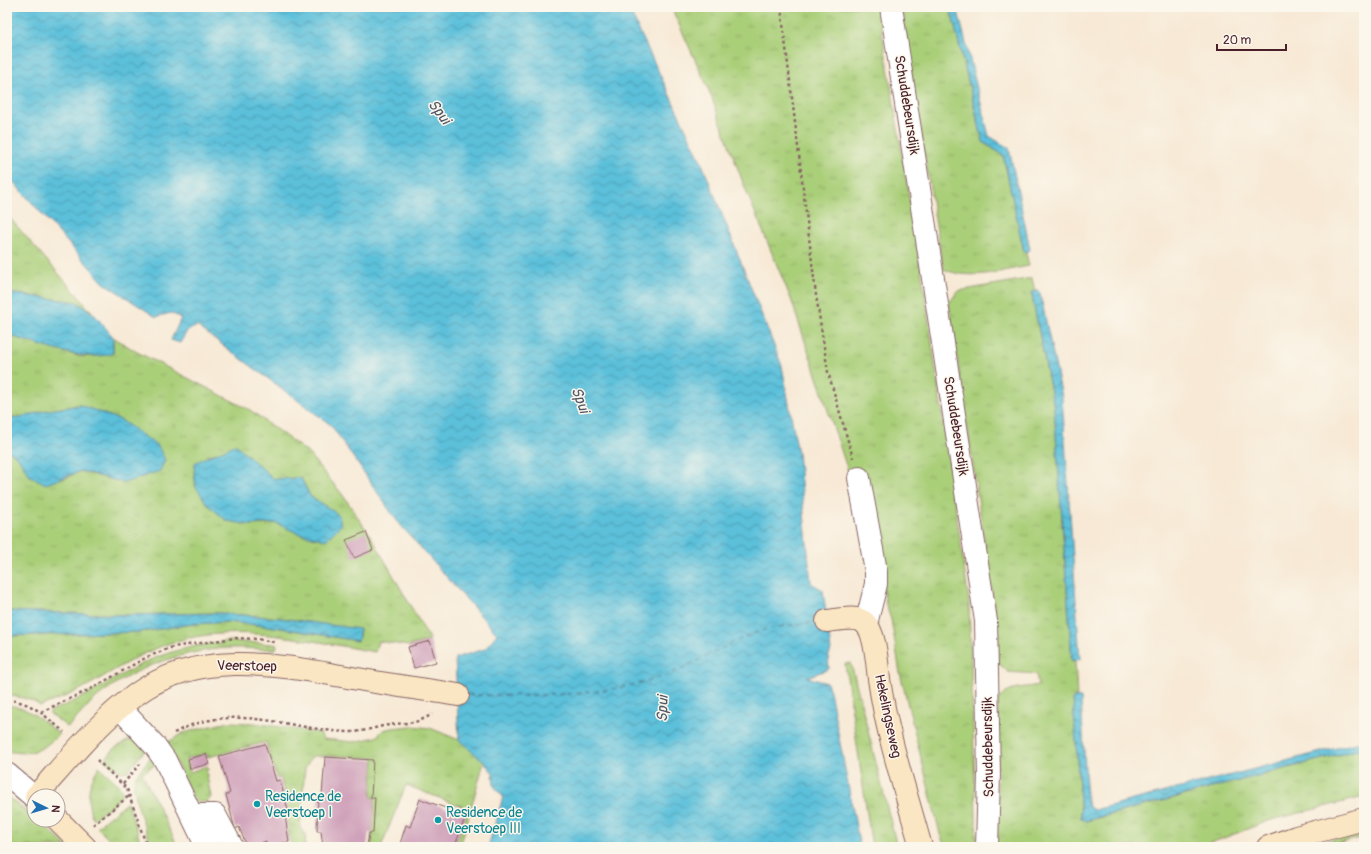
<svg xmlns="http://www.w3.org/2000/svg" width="1371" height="854" font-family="Pangolin,sans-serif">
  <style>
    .grass { fill: url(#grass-tufts); stroke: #7a7752; fill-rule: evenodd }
    .water { fill: url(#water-waves); stroke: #537082 }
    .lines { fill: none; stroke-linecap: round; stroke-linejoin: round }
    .ferry { stroke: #505768; stroke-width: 1; stroke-dasharray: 5 4; stroke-linecap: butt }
    .building { fill: #cfa0b9 }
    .minor-casing { stroke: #876666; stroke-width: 24 }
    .tertiary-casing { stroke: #876666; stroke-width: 24 }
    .secondary-casing { stroke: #876666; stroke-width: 24 }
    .path { stroke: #876666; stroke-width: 2.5; stroke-dasharray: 3 3; stroke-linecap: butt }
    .minor { stroke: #fff; stroke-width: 22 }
    .tertiary { stroke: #fff; stroke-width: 22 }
    .secondary { stroke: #fbe6c3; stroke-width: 22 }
    .culture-dot { fill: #0f9aa8; stroke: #fbf7ec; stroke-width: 1.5 }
    .labels { text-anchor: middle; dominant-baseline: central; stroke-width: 3; stroke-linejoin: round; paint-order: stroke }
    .street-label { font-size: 14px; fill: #4a1f2b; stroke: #fbf7ec }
    .culture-label { font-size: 14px; fill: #0d838f; stroke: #fbf7ec; text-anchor: start }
    .water-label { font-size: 15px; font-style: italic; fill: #505768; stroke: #fbf7ec }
  </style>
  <defs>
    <pattern id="grass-tufts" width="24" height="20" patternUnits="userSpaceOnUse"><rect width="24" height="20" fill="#aacf79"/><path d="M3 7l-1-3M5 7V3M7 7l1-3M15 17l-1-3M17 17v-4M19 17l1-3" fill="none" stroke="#94b169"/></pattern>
    <pattern id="water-waves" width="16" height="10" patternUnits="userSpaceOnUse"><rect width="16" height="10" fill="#5cc0da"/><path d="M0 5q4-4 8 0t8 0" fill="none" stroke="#4e9bb1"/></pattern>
  </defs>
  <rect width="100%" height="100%" fill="#fbf7ec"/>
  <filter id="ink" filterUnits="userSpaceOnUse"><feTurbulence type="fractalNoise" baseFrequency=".025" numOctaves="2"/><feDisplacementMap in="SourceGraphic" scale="8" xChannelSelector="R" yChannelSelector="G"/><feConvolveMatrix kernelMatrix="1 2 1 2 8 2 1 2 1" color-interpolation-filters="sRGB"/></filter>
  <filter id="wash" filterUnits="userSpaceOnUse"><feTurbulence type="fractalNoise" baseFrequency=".012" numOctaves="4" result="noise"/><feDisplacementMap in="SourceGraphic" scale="16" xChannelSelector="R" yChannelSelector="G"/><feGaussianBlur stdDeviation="0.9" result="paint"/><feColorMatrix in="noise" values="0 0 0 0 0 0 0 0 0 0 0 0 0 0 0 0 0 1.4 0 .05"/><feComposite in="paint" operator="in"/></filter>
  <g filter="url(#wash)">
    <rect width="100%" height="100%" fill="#f7e9d5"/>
    <!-- grass -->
    <path class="grass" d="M671,7H878L925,294L969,602L977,847H945L940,834L900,673L891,619L886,605L865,473L849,474L791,299L745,188L708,88Z
      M901,7H950L983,142L1003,155L1024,251L1026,252L1029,266C1001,271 970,281 943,269Z
      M7,215L94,314L77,302L7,293Z
      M1032,278L1035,292L1032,293V296L1054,407L1072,661L1075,660L1077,698H1073L1081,818L1086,821L1364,748V797L1271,820L1200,847H997L998,700C1009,685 1021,689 1038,685L1036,674L1008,672L998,663L995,614L949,303L958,291Z
      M7,335L82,357L113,353V337L137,352L250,410L307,452L342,494L372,538L430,640L409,646L378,641L375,652C304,640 226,619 157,648C127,660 101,680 71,694C61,699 50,702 40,706C30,698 20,697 7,696V636L140,632L193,624L228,622L275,627L358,641L360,630L280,618L218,613L123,615L7,611V450L17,456L30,476L63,479L81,471L124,483L80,405L49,410L16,418L7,415ZM235,444L274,479L301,478L310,496L326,506L315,538L276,523L251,525L209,455L223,452Z
      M229,641L273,644L277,645L276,649C259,650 243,647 227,648C181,651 133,668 97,697C86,706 78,719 67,727L49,713L52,710C86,699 114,677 146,662C173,649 200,645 229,641Z
      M851,663L897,847H872L845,664Z
      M7,705C29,707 42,720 59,734C42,751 31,756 7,751Z
      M228,722L254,723L320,733L323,739L354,742L376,737L383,730L392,728L412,726L430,728L459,740L484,762L460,847H459V844L456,843L468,809L406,785L381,847H371L375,798L371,797L374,758L342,756H312L305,768L300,829L306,834L305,847H291L287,816L290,815L281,778L277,779L266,742L208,757L206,753L186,759L190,772L207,766L208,770L206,771L211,797L207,802H198L193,798L167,743L183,733Z
      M129,740H136L146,749L128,771L121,772L104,760L115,748Z
      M150,758H152L158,763L142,773L178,847H152C147,835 132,793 134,781C136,773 145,765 150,758Z
      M99,767L116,782L123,793L113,805L93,819C85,801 88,783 99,767Z
      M7,797L34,817V820H39L67,847H7Z
      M126,803H128L142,847H116L98,828V826Z
      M1364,832V837L1323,847H1302Z"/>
    <!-- water -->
    <path class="water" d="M7,7H628L701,161L782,366L798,453L811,583L823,590L831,650L828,658L829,669L807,677L827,683L830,691L860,847H488L503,797L494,786L493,773L484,762L459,740L455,658L485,649L497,634L397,521L331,425L197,326L187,331L180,343L171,340L181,318L171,313L156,317L104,283L7,175Z
      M950,7H957L989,136L1009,148L1030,249L1028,251L1024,252L1003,155L983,142Z
      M1037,291L1040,293L1062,397L1080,659L1072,661L1054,407L1032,296V292Z
      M7,293L77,302L94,314L113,337V353C85,364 36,343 7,335Z
      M80,405L121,420L158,446L165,460L160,471L124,483L81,471L46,484L30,476L17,456L7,450V415L16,418L49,410Z
      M235,444L274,479L301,478L310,496L339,515L341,525L326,540L297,533L276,523L251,525L227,521L207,504L196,487L194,473L195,463C209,454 222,453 235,444Z
      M7,611L123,615L218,613L280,618L360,629L358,641L275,627L228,622L193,624L140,632L7,636Z
      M1073,698H1081L1087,802L1090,808L1094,810L1364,741V748L1085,821L1081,818Z"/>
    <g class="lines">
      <!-- ferry -->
      <path class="ferry" d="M468,695C530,696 596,697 655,679C690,668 720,647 754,633C773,626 796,625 817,622"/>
    </g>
    <g id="blocks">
      <!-- building -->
      <path class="building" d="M366,532L373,550L354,558L346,540Z
        M430,641L436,662L414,668L408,647Z
        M265,744L276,781L280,780L289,814L285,815L289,842L276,844L277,847H267L266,841L261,843L262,847H247L239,827L235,829L226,795L230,793L219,756Z
        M206,754L209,764L190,769L188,759Z
        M325,757L373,760L371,798H375L373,833H369L367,847H323L321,831H317L318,796H322Z
        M420,799L466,815L456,843L460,844L459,847H399L406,825L410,827Z"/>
    </g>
  </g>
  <g filter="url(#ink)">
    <use href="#blocks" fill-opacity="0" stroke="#876666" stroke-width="1"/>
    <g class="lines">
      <!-- minor casing -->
      <g class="minor-casing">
        <path id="minor" d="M859,478L876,571V584L866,624
          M120,708L155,746L165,760L207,847
          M193,815H215L232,847"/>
      </g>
      <!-- tertiary casing -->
      <g class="tertiary-casing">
        <path id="tertiary" d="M891,7L986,621L989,775L987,847
          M7,774L34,797"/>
      </g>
      <!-- secondary casing -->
      <g class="secondary-casing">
        <path id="secondary" d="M827,621C839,620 856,615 865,623C876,633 877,665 879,679C887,736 906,792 921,847
          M36,796C68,760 99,721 138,693C201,649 277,665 347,677C384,684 421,689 458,695
          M58,820L85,847
          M1268,847L1296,837L1364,819"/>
      </g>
      <!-- path -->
      <path class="path" d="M781,7L816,295L828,372L853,458
        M7,700C32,701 46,717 64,732
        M41,712L89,690L147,657L173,647L235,638L257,639L274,642
        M174,733C233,701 286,729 347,732C361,733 375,727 389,725C407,722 416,725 432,714
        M97,760L127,789L147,847
        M123,784L140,764
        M93,825L130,795"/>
      <!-- minor -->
      <use href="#minor" class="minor"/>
      <!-- tertiary -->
      <use href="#tertiary" class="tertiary"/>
      <!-- secondary -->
      <use href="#secondary" class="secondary"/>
    </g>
  </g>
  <!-- markers -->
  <g class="culture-dot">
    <circle cx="257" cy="804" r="4"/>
    <circle cx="438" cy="820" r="4"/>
  </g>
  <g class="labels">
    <!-- street labels -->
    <g class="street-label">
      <text transform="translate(907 105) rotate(81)">Schuddebeursdijk</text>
      <text transform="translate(956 426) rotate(81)">Schuddebeursdijk</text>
      <text transform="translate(247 666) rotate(1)">Veerstoep</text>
      <text transform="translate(888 716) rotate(78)">Hekelingseweg</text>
      <text transform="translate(988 747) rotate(-91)">Schuddebeursdijk</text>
    </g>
    <!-- culture labels -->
    <g class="culture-label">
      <text x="265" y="796">Residence de<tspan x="265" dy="16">Veerstoep I</tspan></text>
      <text x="446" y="812">Residence de<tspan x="446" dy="16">Veerstoep III</tspan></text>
    </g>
    <!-- water labels -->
    <g class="water-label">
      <text transform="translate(439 112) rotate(53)">Spui</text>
      <text transform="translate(580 400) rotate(70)">Spui</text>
      <text transform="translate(663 709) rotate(-88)">Spui</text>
    </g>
  </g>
  <!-- margin -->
  <rect width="1371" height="854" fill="none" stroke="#fbf7ec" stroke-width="24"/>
  <!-- north arrow -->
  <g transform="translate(46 808) rotate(95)"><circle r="19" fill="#fbf7ec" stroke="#b4a19f"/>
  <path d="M0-3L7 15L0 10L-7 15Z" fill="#1f6fb2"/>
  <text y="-6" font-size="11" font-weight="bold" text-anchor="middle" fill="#4a1f2b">N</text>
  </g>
  <!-- scale -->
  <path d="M1217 44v6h69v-6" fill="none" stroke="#4a1f2b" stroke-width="2"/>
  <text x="1223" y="44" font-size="12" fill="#4a1f2b" stroke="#fbf7ec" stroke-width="3" paint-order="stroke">20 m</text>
</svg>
